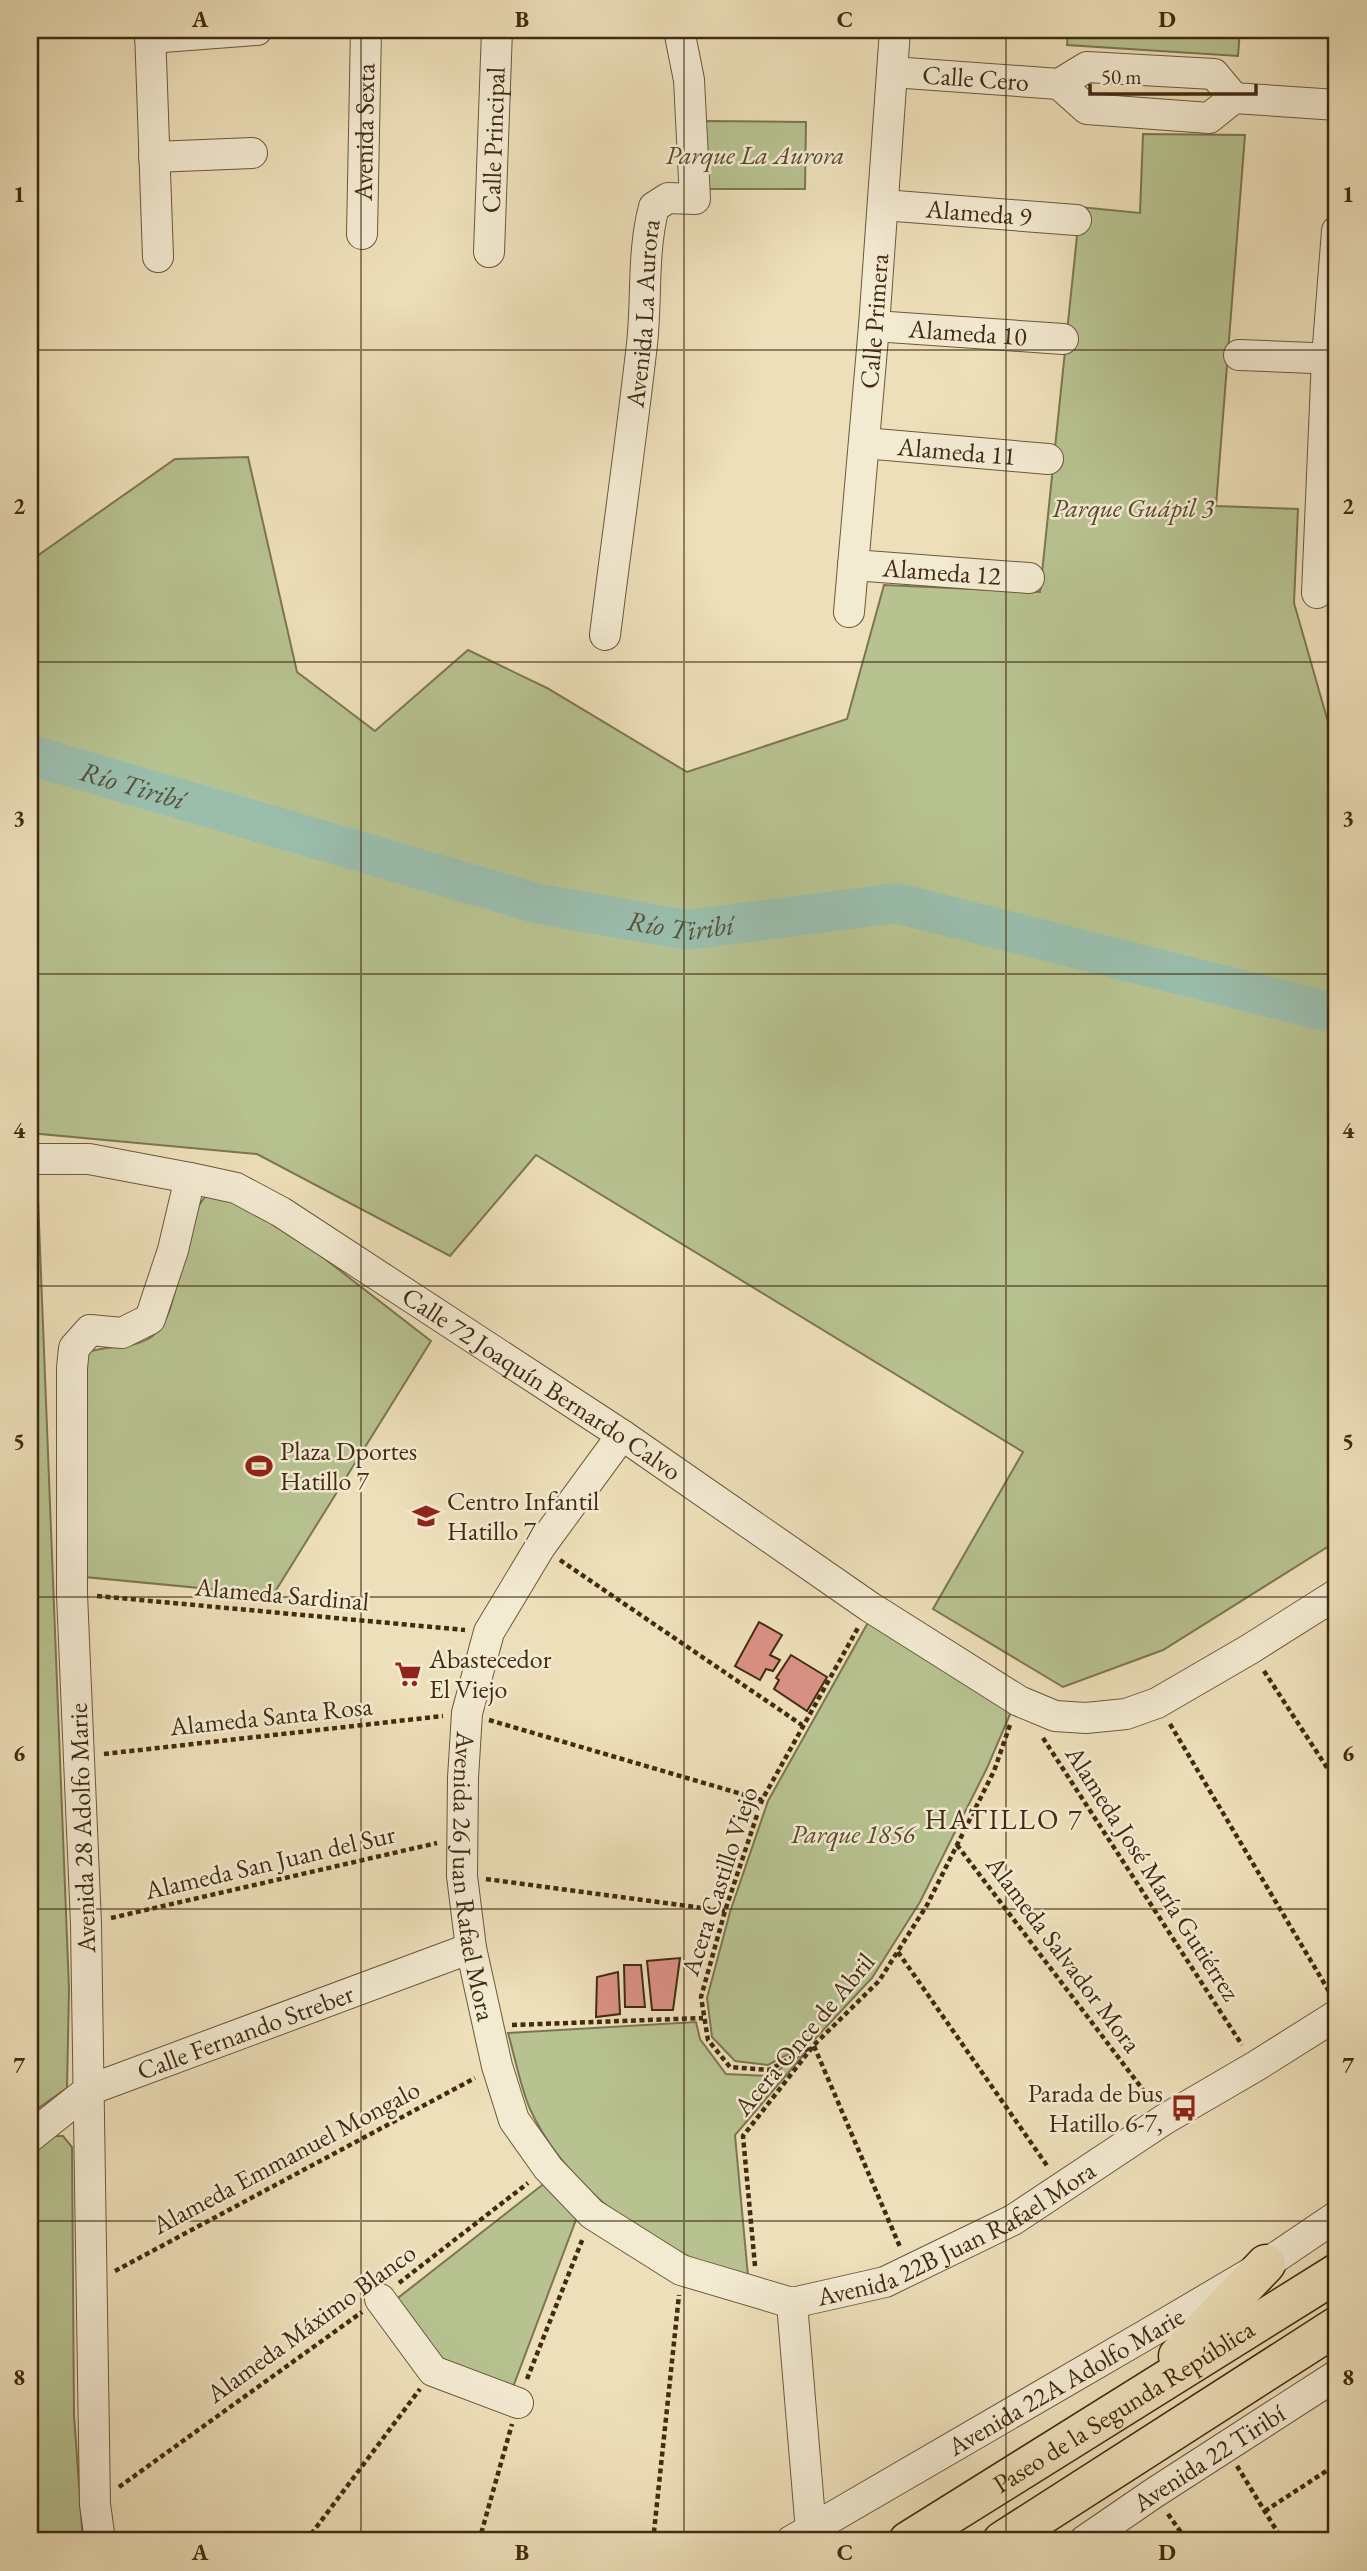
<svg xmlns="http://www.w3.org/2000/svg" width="1367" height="2571" font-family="'EB Garamond',serif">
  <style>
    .green { fill: #b7c290; stroke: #7c7650; stroke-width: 2 }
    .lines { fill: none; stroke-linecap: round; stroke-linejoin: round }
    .river { stroke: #9abdac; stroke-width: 40 }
    .building { fill: #db9286; stroke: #412b11; stroke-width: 2 }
    .minor-casing { stroke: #6c583b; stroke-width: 32 }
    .highway-casing { stroke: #412b11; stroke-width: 41 }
    .path { stroke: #412b11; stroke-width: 4.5; stroke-dasharray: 5 3.5; stroke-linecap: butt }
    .minor { stroke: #f3ead2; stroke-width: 30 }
    .highway { stroke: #eddfb9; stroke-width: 38 }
    .grid { fill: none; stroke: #412b11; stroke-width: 2; stroke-opacity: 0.55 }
    .labels { text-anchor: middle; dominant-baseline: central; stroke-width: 5; stroke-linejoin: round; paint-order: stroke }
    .street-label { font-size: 26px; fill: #412b11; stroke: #f3ead2 }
    .park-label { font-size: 26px; font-style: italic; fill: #59492a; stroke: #f3ead2 }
    .poi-label { font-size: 26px; fill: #412b11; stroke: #f3ead2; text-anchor: start }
    .water-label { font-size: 28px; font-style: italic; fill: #575038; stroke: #f3ead2 }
    .neighbourhood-label { font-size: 28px; letter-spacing: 2px; fill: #412b11; stroke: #f3ead2 }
    .neatline { fill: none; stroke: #412b11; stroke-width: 2.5 }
    .grid-label { font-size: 23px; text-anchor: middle; font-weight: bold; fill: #412b11 }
  </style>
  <rect width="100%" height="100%" fill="#eddfb9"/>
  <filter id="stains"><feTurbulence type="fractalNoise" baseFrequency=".00286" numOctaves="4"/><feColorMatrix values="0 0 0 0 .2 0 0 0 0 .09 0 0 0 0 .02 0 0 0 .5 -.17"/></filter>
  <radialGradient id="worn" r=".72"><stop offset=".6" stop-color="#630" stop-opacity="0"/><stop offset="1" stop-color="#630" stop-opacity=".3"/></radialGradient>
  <!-- green -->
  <path class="green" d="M1068,30H1240L1238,56L1067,45Z
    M705,121L806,122L805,189H704Z
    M1143,134L1245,135L1216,506L1298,509L1294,603L1330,729L1337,743V1541L1163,1650L1063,1687L933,1609L1023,1452L536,1155L450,1256L257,1154L30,1133V561L175,459L248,457L297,672L375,731L468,650L547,688L687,772L847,719L884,585L1040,592L1080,207L1140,213Z
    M30,1187L38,1198L69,1989L67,2088L30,2114Z
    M208,1194L241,1204L285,1228L431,1341L273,1595L85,1577L86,1353C106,1344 129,1350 148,1339C187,1317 173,1226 208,1194Z
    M870,1619L1011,1712L987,1768L920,1902L872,1978L813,2041L768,2065L735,2061L712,2037L707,1998L730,1912L768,1801Z
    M696,2022L700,2039L726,2074L769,2076L806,2052L735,2135L748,2276C730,2270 709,2266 692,2258C625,2229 561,2176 530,2109C520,2086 515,2057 508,2033Z
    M55,2136H63L72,2147L74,2415L83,2541H30V2155Z
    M546,2182L577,2217L513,2387L439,2361L394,2301Z"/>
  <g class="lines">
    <!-- river -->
    <path class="river" id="s1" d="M30,755L539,904L687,930L896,903L1337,1014"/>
  </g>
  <!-- building -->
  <path class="building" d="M759,1622L782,1635L770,1655L780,1660L773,1671L766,1669L760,1680L735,1666Z
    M791,1655L827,1677L807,1711L774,1689L779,1680L776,1678Z
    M680,1958L673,2010H652L647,1961Z
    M624,1965H641L645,2007H625Z
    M618,1972L620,2014L596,2017L597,1977Z"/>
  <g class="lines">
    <!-- minor casing -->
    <g class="minor-casing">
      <g id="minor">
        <path d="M150,30L158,257"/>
        <path d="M150,38L257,30"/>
        <path id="s2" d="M892,72L1059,84L1087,67L1214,74L1234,98"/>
        <path d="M1059,84L1087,109L1209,118L1234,98L1337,105"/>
        <path d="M154,157L252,153"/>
        <path id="s3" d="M883,205L1076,220"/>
        <path id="s4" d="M362,234L366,30"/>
        <path id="s5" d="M489,252L497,30"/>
        <path id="s6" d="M874,326L1063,339"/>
        <path d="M1239,355L1337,359"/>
        <path id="s7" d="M864,443L1048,459"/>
        <path id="s8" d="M853,565L1029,578"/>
        <path d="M1317,593L1327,358L1337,231"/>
        <path id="s9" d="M849,612L874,326L895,30"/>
        <path id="s10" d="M605,635C617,538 631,441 642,344C647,299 642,252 654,207L668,198L695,199L689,80L679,30"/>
        <path id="s11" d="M30,1159H89L190,1178L236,1188L281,1212L622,1435L870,1607L1019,1701L1055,1716L1086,1718L1126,1714L1157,1703L1250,1649L1337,1594"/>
        <path id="s12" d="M622,1435L540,1547L489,1632L467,1713L463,1778L462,1876L471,1948L497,2066L514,2120L548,2168L592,2214L681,2270L792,2303L885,2282L1013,2220L1165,2119L1256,2066L1337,2015"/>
        <path id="s13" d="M30,2137L89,2090L471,1948"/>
        <path d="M380,2299L433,2371L518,2403"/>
        <path d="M792,2303L811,2531"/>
        <path d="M100,2541L95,2504L86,1924L72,1594V1368L74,1348L90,1330L122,1333L150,1319L173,1250L190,1178"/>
        <path id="s14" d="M791,2541L1149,2333L1266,2264L1337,2216"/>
        <path id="s15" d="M1084,2541L1154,2493L1337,2375"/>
      </g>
    </g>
    <!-- highway casing -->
    <g class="highway-casing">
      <g id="highway">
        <path d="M1178,2356L1266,2264"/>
        <path id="s16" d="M908,2541L1337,2273"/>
        <path d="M1002,2541L1337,2326"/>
      </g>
    </g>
    <!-- path -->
    <path class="path" d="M560,1560L802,1725
      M97,1596L465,1630
      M1264,1671L1337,1783
      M489,1720L762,1800
      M1170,1724L1330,1993
      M1043,1738L1242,2045
      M104,1754L443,1716
      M957,1845L1150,2099
      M486,1879L725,1911
      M111,1918L437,1843
      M898,1952L1048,2167
      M512,2025L703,2018
      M814,2046L900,2247
      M809,2048L769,2070L730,2067L708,2040L701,1997L725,1911L762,1800L859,1626
      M755,2266L743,2136L814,2045L879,1981L927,1905L994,1771L1011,1722
      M115,2271L475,2078
      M399,2283L528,2183
      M527,2379L583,2238
      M1237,2466L1283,2541
      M119,2487L362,2312
      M1265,2511L1337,2464
      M1168,2514L1187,2541
      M306,2541L420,2389
      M479,2541L512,2424
      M653,2541L679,2295"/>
    <!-- minor -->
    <use href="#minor" class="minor"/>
    <!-- highway -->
    <use href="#highway" class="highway"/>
  </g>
  <!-- grid -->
  <path class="grid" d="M361,30V2541M684,30V2541M1006,30V2541M30,350H1337M30,662H1337M30,974H1337M30,1286H1337M30,1597H1337M30,1909H1337M30,2221H1337"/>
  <!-- icons -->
  <defs>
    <g id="stadium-bare" transform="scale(2.1)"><path d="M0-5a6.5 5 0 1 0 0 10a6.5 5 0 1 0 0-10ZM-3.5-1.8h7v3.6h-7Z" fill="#8f2418" stroke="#f3ead2" stroke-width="2.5" paint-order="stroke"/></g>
    <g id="school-bare" transform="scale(2.1)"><path d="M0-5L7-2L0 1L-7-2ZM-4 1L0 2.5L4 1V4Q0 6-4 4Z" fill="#8f2418" stroke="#f3ead2" stroke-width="2.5" paint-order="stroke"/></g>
    <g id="supermarket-bare" transform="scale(2.1)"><path d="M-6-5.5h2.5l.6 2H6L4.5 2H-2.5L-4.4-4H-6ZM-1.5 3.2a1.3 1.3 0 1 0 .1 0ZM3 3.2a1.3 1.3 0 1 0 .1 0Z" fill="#8f2418" stroke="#f3ead2" stroke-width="2.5" paint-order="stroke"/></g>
    <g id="bus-bare" transform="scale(2.1)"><path d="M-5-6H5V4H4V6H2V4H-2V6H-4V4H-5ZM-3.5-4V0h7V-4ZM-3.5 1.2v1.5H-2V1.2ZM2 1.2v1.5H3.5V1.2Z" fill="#8f2418" stroke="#f3ead2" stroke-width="2.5" paint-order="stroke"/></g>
  </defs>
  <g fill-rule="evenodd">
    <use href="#stadium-bare" x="259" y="1466"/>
    <use href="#school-bare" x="426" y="1516"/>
    <use href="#supermarket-bare" x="408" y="1674"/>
    <use href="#bus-bare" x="1184" y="2108"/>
  </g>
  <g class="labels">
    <!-- street labels -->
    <g class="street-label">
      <text stroke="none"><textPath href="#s2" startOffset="84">Calle Cero</textPath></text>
      <text stroke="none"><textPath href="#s4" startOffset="102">Avenida Sexta</textPath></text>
      <text stroke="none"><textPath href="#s5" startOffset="112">Calle Principal</textPath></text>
      <text stroke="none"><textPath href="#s3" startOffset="96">Alameda 9</textPath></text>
      <text stroke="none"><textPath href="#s10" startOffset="324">Avenida La Aurora</textPath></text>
      <text stroke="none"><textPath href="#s9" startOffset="292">Calle Primera</textPath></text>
      <text stroke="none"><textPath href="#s6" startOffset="94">Alameda 10</textPath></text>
      <text stroke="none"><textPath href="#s7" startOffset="93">Alameda 11</textPath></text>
      <text stroke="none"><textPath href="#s8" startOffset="89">Alameda 12</textPath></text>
      <text stroke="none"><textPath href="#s11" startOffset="572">Calle 72 Joaquín Bernardo Calvo</textPath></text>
      <text transform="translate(282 1594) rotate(5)">Alameda Sardinal</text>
      <text transform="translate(271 1716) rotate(-6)">Alameda Santa Rosa</text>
      <text transform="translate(82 1828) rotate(-92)">Avenida 28 Adolfo Marie</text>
      <text transform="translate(270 1862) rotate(-13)">Alameda San Juan del Sur</text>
      <text transform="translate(1153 1873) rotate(57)">Alameda José María Gutiérrez</text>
      <text stroke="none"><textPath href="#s12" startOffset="486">Avenida 26 Juan Rafael Mora</textPath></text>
      <text transform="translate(719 1881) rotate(-72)">Acera Castillo Viejo</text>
      <text transform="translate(1064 1954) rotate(53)">Alameda Salvador Mora</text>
      <text stroke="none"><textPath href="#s13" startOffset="242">Calle Fernando Streber</textPath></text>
      <text transform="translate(804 2034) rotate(-50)">Acera Once de Abril</text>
      <text transform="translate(286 2157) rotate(-28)">Alameda Emmanuel Mongalo</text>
      <text stroke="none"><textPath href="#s12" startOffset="1258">Avenida 22B Juan Rafael Mora</textPath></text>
      <text transform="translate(311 2323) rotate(-36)">Alameda Máximo Blanco</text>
      <text stroke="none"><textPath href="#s14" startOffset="318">Avenida 22A Adolfo Marie</textPath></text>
      <text stroke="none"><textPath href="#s16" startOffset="254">Paseo de la Segunda República</textPath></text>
      <text stroke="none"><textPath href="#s15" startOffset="150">Avenida 22 Tiribí</textPath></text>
    </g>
    <!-- park labels -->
    <g class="park-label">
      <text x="755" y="155">Parque La Aurora</text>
      <text x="1133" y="508">Parque Guápil 3</text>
      <text x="853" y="1834">Parque 1856</text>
    </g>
    <!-- poi labels -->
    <g class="poi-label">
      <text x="280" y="1451">Plaza Dportes<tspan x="280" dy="30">Hatillo 7</tspan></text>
      <text x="447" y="1501">Centro Infantil<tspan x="447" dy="30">Hatillo 7</tspan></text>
      <text x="429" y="1659">Abastecedor<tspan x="429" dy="30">El Viejo</tspan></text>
      <text x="1163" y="2093" text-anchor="end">Parada de bus<tspan x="1163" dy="30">Hatillo 6-7,</tspan></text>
    </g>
    <!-- water labels -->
    <g class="water-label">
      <text stroke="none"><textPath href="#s1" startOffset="107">Río Tiribí</textPath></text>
      <text stroke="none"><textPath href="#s1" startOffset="674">Río Tiribí</textPath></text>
    </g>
    <!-- neighbourhood labels -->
    <g class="neighbourhood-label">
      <text x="1004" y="1819">HATILLO 7</text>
    </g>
  </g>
  <!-- margin -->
  <rect width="1367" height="2571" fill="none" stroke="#eddfb9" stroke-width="77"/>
  <!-- scale -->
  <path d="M1090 84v10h166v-10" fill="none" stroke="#412b11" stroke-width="3.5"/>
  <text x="1101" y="84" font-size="21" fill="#412b11" stroke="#f3ead2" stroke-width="5" paint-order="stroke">50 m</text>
  <rect x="38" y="38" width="1290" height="2494" class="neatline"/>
  <g class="grid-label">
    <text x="200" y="27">A</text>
    <text x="522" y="27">B</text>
    <text x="845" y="27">C</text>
    <text x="1167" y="27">D</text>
    <text x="19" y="202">1</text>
    <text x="1348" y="202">1</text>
    <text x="19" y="514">2</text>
    <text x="1348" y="514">2</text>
    <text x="19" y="826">3</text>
    <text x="1348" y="826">3</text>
    <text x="19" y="1138">4</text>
    <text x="1348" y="1138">4</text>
    <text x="19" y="1449">5</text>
    <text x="1348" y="1449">5</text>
    <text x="19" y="1761">6</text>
    <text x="1348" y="1761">6</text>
    <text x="19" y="2073">7</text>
    <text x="1348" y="2073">7</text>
    <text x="19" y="2385">8</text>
    <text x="1348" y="2385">8</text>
    <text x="200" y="2560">A</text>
    <text x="522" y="2560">B</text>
    <text x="845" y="2560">C</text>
    <text x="1167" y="2560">D</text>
  </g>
  <rect width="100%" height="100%" filter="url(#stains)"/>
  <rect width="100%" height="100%" fill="url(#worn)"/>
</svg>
